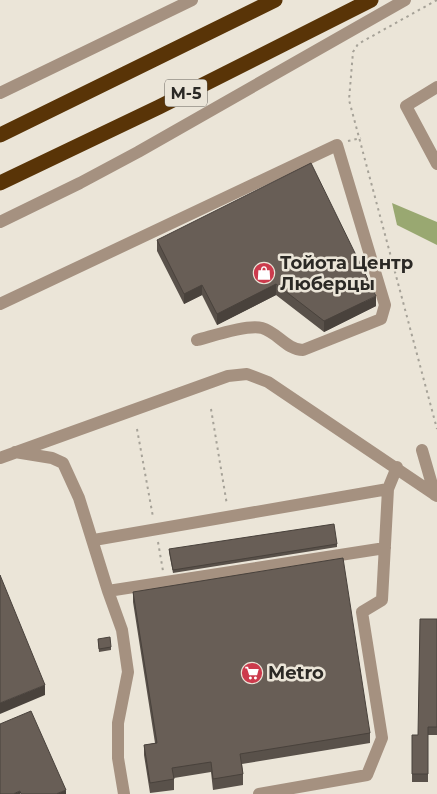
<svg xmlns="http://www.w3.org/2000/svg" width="437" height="794" font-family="Montserrat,sans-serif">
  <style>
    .forest { fill: #99a871 }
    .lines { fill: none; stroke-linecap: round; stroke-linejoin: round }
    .path { stroke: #a6a298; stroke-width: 2; stroke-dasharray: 2.5 4; stroke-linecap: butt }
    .minor { stroke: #a59180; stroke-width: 12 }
    .highway { stroke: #593407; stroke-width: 15 }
    .wall { fill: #59514a }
    .shaded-wall { fill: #49423c }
    .building { fill: #685e56; stroke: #49423c }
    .labels { text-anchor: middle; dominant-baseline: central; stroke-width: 5; stroke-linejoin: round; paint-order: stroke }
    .shield { fill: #ebe5d8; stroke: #65615b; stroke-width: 1 }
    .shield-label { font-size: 16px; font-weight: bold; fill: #2b2925 }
    .poi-label { font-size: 18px; font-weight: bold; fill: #2b2925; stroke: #ebe5d8; text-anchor: start }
  </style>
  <rect width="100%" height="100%" fill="#ebe5d8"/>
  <!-- forest -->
  <path class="forest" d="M392,203L437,222V245L397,225Z"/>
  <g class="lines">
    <!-- path -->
    <path class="path" d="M437,0L358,44L353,52L349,100L437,429
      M348,141L361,138
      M211,409L227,505
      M137,429L153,517
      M158,542L163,571"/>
    <!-- minor -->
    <path class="minor" d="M437,87L406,106L437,164
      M0,93L192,0
      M0,222L80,183L138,152L405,0
      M0,304L337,145L385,305L381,319L303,350C287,350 277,332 262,328C247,324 213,336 197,340
      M422,450L435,495
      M15,452L52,458L63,463L79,498L108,591L122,630L128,672L118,723V758L124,794
      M0,458L228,376L247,374L268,382L437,496
      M94,540L388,489
      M108,591L385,548
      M259,794L367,775L382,738L362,612L382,600L388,489L397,467"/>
    <!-- highway -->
    <path class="highway" d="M0,135L275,0
      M0,183L159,107L371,0"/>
  </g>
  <!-- wall -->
  <path class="wall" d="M157,240L376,306L324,332L276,295L217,325L202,295L184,304L157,251Z
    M337,544V547L173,573L169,552V549Z
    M133,592L370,733V743L242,764L243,774V785L213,790L211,772L174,778V790L150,793L144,755V745L155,743L133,602Z
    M437,619V735H428V782H412V735H418Z
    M98,639L111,647V650L99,652Z"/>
  <!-- shaded-wall -->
  <path class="shaded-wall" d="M276,284V295L217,325V314Z
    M202,285V295L184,304V294Z
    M376,296V306L324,332V321Z
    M45,685V695L0,714V703Z
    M66,790V794H56Z
    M20,791V794H13Z"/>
  <!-- building -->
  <path class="building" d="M311,163L376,296L324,321L276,284L217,314L202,285L184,294L157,240Z
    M334,524L337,544L173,570L169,549Z
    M343,558L370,733L240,754L243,774L213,779L211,762L172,768L174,779L150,783L144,745L157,743L133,592Z
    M0,575L45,685L0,703Z
    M420,619H437V727H428V774H412V735H418Z
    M110,637L111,647L99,649L98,639Z
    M31,711L66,790L56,794H21L20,791L13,794H0V724Z"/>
  <!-- icons -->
  <defs>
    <g id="shop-disc" transform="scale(1.125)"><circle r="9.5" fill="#cc3b4d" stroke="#ebe5d8"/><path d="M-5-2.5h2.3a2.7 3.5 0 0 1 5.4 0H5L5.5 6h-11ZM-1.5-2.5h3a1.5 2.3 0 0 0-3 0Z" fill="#fff"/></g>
    <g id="supermarket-disc" transform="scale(1.125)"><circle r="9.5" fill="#cc3b4d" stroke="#ebe5d8"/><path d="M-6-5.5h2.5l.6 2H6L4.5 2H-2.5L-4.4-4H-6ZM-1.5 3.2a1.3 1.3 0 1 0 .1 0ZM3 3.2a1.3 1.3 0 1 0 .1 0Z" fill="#fff"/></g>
  </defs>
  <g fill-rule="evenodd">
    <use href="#shop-disc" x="264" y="273"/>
    <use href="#supermarket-disc" x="252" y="673"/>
  </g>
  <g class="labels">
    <!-- shield labels -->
    <rect class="shield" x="165" y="79.5" width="42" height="27" rx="4"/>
    <g class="shield-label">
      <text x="186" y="93">М-5</text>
    </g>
    <!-- poi labels -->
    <g class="poi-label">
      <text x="280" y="263">Тойота Центр<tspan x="280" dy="21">Люберцы</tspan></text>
      <text x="268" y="673">Metro</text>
    </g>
  </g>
</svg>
